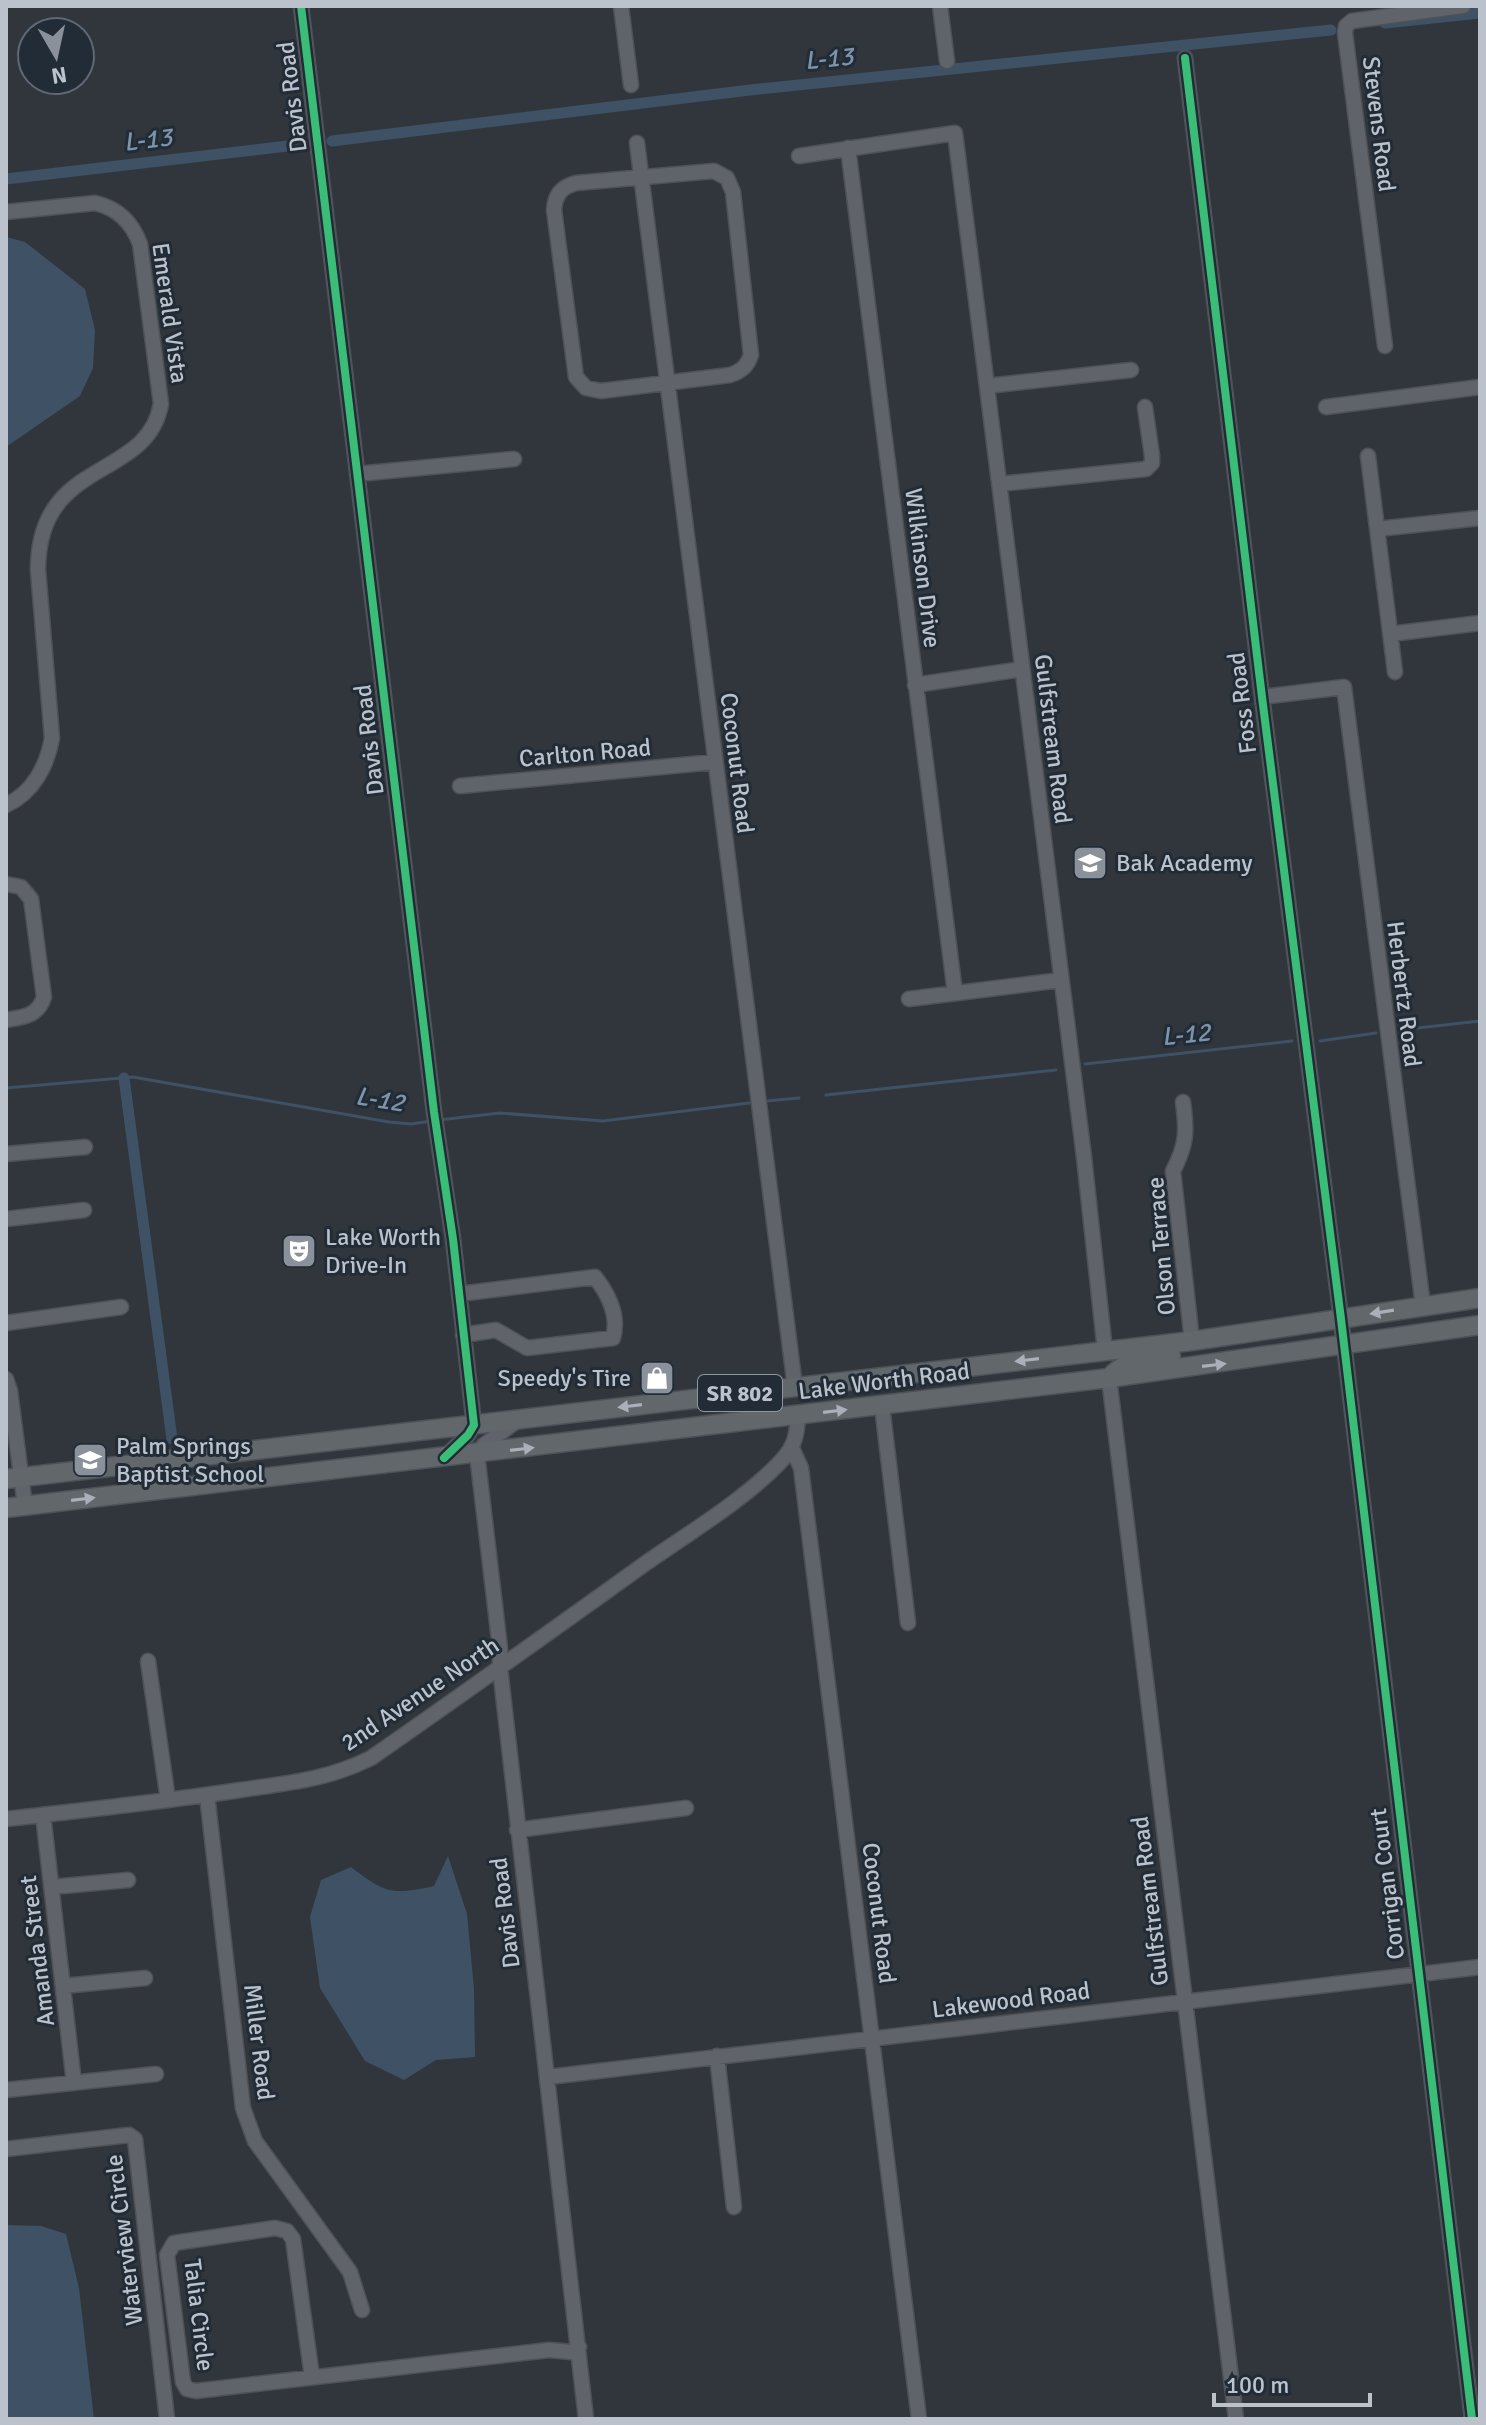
<svg xmlns="http://www.w3.org/2000/svg" width="1486" height="2425" font-family="Signika,sans-serif">
  <style>
    .water { fill: #3f5165 }
    .lines { fill: none; stroke-linecap: round; stroke-linejoin: round }
    .stream { stroke: #3f5165; stroke-width: 3 }
    .canal { stroke: #3f5165; stroke-width: 11 }
    .minor-casing { stroke: #4e5257; stroke-width: 17 }
    .major-casing { stroke: #4d5259; stroke-width: 21 }
    .minor { stroke: #60646a; stroke-width: 14 }
    .major { stroke: #62676c; stroke-width: 18 }
    .cycleway-casing { stroke: #222c37; stroke-width: 13 }
    .cycleway { stroke: #3abd76; stroke-width: 8 }
    .oneway { fill: #a9b0b9 }
    .labels { text-anchor: middle; dominant-baseline: central; stroke-width: 6; stroke-linejoin: round; paint-order: stroke }
    .shield { fill: #222c37; stroke: #8d959f; stroke-width: 2 }
    .shield-label { font-size: 22px; font-weight: bold; fill: #bbc2cc }
    .street-label { font-size: 24px; fill: #bbc2cc; stroke: #222c37 }
    .poi-label { font-size: 24px; fill: #bbc2cc; stroke: #222c37; text-anchor: start }
    .water-label { font-size: 26px; font-style: italic; fill: #7e94ab; stroke: #222c37 }
  </style>
  <rect width="100%" height="100%" fill="#30363c"/>
  <!-- water -->
  <path class="water" d="M6,237L25,242L85,289L95,330L93,368L80,396L6,447Z
    M448,1856L467,1914L474,1989L475,2057L436,2060L404,2080L365,2061L320,1988L310,1917L321,1880L351,1867C386,1894 392,1895 434,1886Z
    M6,2225L41,2226L66,2234L79,2288L94,2419H6Z"/>
  <g class="lines">
    <!-- stream -->
    <path class="stream" d="M1400,1030L1480,1021
      M1320,1041L1376,1033
      M1085,1064L1292,1041
      M6,1088L133,1077L389,1122L411,1124L431,1121
      M826,1095L1056,1070
      M766,1101L799,1098
      M439,1120L500,1113L603,1121L749,1103"/>
    <!-- canal -->
    <path class="canal" d="M1385,23L1480,13
      M332,141L750,90L1331,30
      M6,179L296,145
      M124,1078L172,1439"/>
    <!-- minor casing -->
    <g class="minor-casing">
      <path id="minor" d="M301,6L434,1112L453,1239L474,1425L468,1435L444,1458
        M621,6L631,85
        M940,6L947,61
        M1185,58L1262,697L1341,1319L1472,2419
        M637,143L795,1387
        M848,148L955,993
        M799,156L955,133L1084,1157L1105,1351
        M714,171L727,178L733,192L751,355C747,366 742,371 730,375L601,391L586,388L576,377L554,210C555,195 561,187 576,183Z
        M6,212L95,203C117,208 132,222 140,244L161,404C147,482 38,456 38,570L52,738C47,766 33,793 6,805
        M1385,346L1345,33L1346,26L1352,21L1463,6
        M987,386L1131,370
        M1326,407L1480,387
        M1368,456L1395,672
        M357,474L514,459
        M999,484L1146,469L1152,463V456L1145,407
        M1377,529L1480,518
        M1390,634L1480,623
        M915,685L1022,669
        M1262,697L1344,687L1423,1306
        M460,786L714,762
        M6,884L21,887L31,899L44,997C38,1016 24,1017 6,1020
        M909,999L1061,980
        M1183,1102C1187,1131 1187,1144 1173,1171L1192,1341
        M6,1154L85,1147
        M6,1219L84,1210
        M459,1294L595,1277C609,1295 619,1317 613,1338L527,1348L496,1330L463,1335
        M6,1323L121,1307
        M1109,1378L1236,2419
        M6,1379L10,1391L25,1506
        M882,1406L908,1623
        M518,1420L484,1445L477,1454L500,1648V1668L586,2419
        M792,1448L801,1468L919,2419
        M148,1661L168,1800
        M207,1795L243,2108L255,2141L350,2272L362,2310
        M43,1815L74,2083
        M6,1819C84,1810 162,1802 240,1790C288,1783 327,1780 371,1758C463,1694 554,1629 646,1563C689,1533 747,1498 782,1460C795,1446 797,1434 798,1416
        M517,1830L686,1808
        M52,1887L128,1880
        M63,1986L145,1978
        M717,2056L734,2207
        M548,2077L1480,1967
        M6,2090L156,2074
        M6,2149L129,2135L135,2139L167,2419
        M312,2377L293,2239L287,2231L275,2228L174,2243L167,2255L183,2382L187,2389L196,2391L549,2350L571,2352L579,2347"/>
    </g>
    <!-- major casing -->
    <g class="major-casing">
      <path id="major" d="M1109,1378C1126,1359 1146,1359 1171,1356
        M6,1479L1192,1341L1480,1298
        M6,1508L1109,1378L1480,1325"/>
    </g>
    <!-- minor -->
    <use href="#minor" class="minor"/>
    <!-- major -->
    <use href="#major" class="major"/>
    <!-- cycleway casing -->
    <g class="cycleway-casing">
      <path id="cycleway" d="M301,6L434,1112L453,1239L474,1425L468,1435L444,1458
        M1185,58L1262,697L1341,1319L1472,2419"/>
    </g>
    <!-- cycleway -->
    <use href="#cycleway" class="cycleway"/>
  </g>
  <!-- one-way arrows -->
  <defs><path id="oneway-solid" d="M-6-.8H1V-3.2L6.5 0L1 3.2V.8H-6Z" transform="scale(2)"/></defs>
  <g class="oneway">
    <use href="#oneway-solid" transform="translate(1382 1312) rotate(171)"/>
    <use href="#oneway-solid" transform="translate(1027 1360) rotate(173)"/>
    <use href="#oneway-solid" transform="translate(1214 1365) rotate(-7)"/>
    <use href="#oneway-solid" transform="translate(630 1406) rotate(173)"/>
    <use href="#oneway-solid" transform="translate(835 1411) rotate(-7)"/>
    <use href="#oneway-solid" transform="translate(522 1449) rotate(-7)"/>
    <use href="#oneway-solid" transform="translate(83 1499) rotate(-7)"/>
  </g>
  <!-- icons -->
  <defs>
    <g id="school-square" transform="scale(1.8)"><rect x="-9" y="-9" width="18" height="18" rx="4" fill="#8a919a" stroke="#222c37"/><path d="M0-5L7-2L0 1L-7-2ZM-4 1L0 2.5L4 1V4Q0 6-4 4Z" fill="#fff"/></g>
    <g id="theatre-square" transform="scale(1.8)"><rect x="-9" y="-9" width="18" height="18" rx="4" fill="#8a919a" stroke="#222c37"/><path d="M-5-5.5Q0-4 5-5.5V0Q5 5 0 6Q-5 5-5 0ZM-3.3-2.5H-1v1.5H-3.3ZM1-2.5H3.3v1.5H1ZM-2.8 1Q0 5.5 2.8 1Z" fill="#fff"/></g>
    <g id="shop-square" transform="scale(1.8)"><rect x="-9" y="-9" width="18" height="18" rx="4" fill="#8a919a" stroke="#222c37"/><path d="M-5-2.5h2.3a2.7 3.5 0 0 1 5.4 0H5L5.5 6h-11ZM-1.5-2.5h3a1.5 2.3 0 0 0-3 0Z" fill="#fff"/></g>
  </defs>
  <g fill-rule="evenodd">
    <use href="#school-square" x="1090" y="863"/>
    <use href="#theatre-square" x="299" y="1251"/>
    <use href="#shop-square" x="657" y="1378"/>
    <use href="#school-square" x="90" y="1460"/>
  </g>
  <g class="labels">
    <!-- shield labels -->
    <rect class="shield" x="698" y="1375" width="84" height="36" rx="6"/>
    <g class="shield-label">
      <text x="740" y="1393">SR 802</text>
    </g>
    <!-- street labels -->
    <g class="street-label">
      <text transform="translate(292 97) rotate(-97)">Davis Road</text>
      <text transform="translate(1379 124) rotate(83)">Stevens Road</text>
      <text transform="translate(170 313) rotate(82)">Emerald Vista</text>
      <text transform="translate(923 568) rotate(83)">Wilkinson Drive</text>
      <text transform="translate(1242 703) rotate(-97)">Foss Road</text>
      <text transform="translate(1053 739) rotate(83)">Gulfstream Road</text>
      <text transform="translate(369 740) rotate(-97)">Davis Road</text>
      <text transform="translate(585 753) rotate(-5)">Carlton Road</text>
      <text transform="translate(737 763) rotate(83)">Coconut Road</text>
      <text transform="translate(1404 994) rotate(83)">Herbertz Road</text>
      <text transform="translate(1161 1246) rotate(-95)">Olson Terrace</text>
      <text transform="translate(884 1381) rotate(-7)">Lake Worth Road</text>
      <text transform="translate(420 1694) rotate(-34)">2nd Avenue North</text>
      <text transform="translate(1387 1884) rotate(-97)">Corrigan Court</text>
      <text transform="translate(1150 1901) rotate(-97)">Gulfstream Road</text>
      <text transform="translate(505 1913) rotate(-97)">Davis Road</text>
      <text transform="translate(879 1913) rotate(83)">Coconut Road</text>
      <text transform="translate(37 1951) rotate(-97)">Amanda Street</text>
      <text transform="translate(1011 2000) rotate(-7)">Lakewood Road</text>
      <text transform="translate(259 2042) rotate(83)">Miller Road</text>
      <text transform="translate(124 2240) rotate(-97)">Waterview Circle</text>
      <text transform="translate(199 2315) rotate(83)">Talia Circle</text>
    </g>
    <!-- poi labels -->
    <g class="poi-label">
      <text x="1116" y="863">Bak Academy</text>
      <text x="325" y="1237">Lake Worth<tspan x="325" dy="28">Drive-In</tspan></text>
      <text x="631" y="1378" text-anchor="end">Speedy's Tire</text>
      <text x="116" y="1446">Palm Springs<tspan x="116" dy="28">Baptist School</tspan></text>
    </g>
    <!-- water labels -->
    <g class="water-label">
      <text transform="translate(829 59) rotate(-6)">L-13</text>
      <text transform="translate(148 140) rotate(-7)">L-13</text>
      <text transform="translate(1186 1035) rotate(-6)">L-12</text>
      <text transform="translate(380 1100) rotate(9)">L-12</text>
    </g>
  </g>
  <!-- border -->
  <rect width="1486" height="2425" fill="none" stroke="#bbc2cc" stroke-width="16"/>
  <!-- north arrow -->
  <g transform="translate(56 56) rotate(171)"><circle r="38" fill="#222c37" stroke="#5f6873" stroke-width="2"/>
  <path d="M0-6L14 30L0 20L-14 30Z" fill="#8a919a"/>
  <text y="-12" font-size="22" font-weight="bold" text-anchor="middle" fill="#bbc2cc">N</text>
  </g>
  <!-- scale -->
  <path d="M1214 2393v12h156v-12" fill="none" stroke="#bbc2cc" stroke-width="4"/>
  <text x="1226" y="2393" font-size="24" fill="#bbc2cc" stroke="#222c37" stroke-width="6" paint-order="stroke">100 m</text>
</svg>
